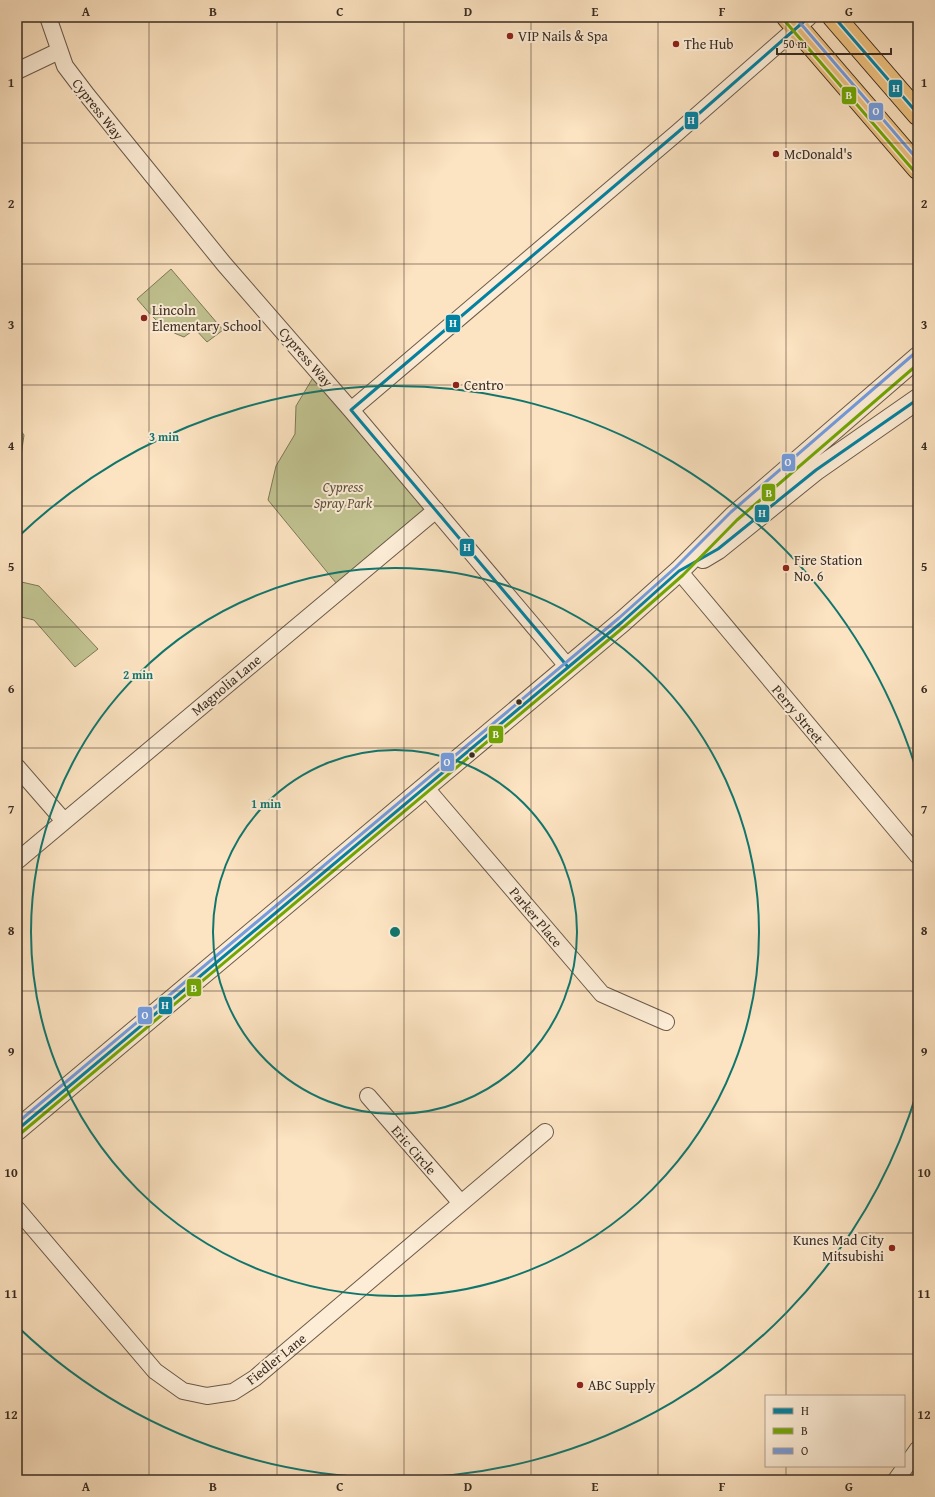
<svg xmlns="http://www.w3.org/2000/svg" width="935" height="1497" font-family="'Gentium Book Plus',serif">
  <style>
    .green { fill: #c1c391; stroke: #7e785a }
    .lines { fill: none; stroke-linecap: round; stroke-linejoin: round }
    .minor-casing { stroke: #6a5a4a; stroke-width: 18 }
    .tertiary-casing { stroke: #6a5a4a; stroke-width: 22 }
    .primary-casing { stroke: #3a2c22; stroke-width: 24 }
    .minor { stroke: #fdedd7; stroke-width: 16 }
    .tertiary { stroke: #fdedd7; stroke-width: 20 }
    .primary { stroke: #eec280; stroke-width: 22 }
    .bus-1-casing { stroke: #fdedd7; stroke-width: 6 }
    .bus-2-casing { stroke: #fdedd7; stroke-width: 6 }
    .bus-3-casing { stroke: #fdedd7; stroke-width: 6 }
    .bus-1 { stroke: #0381a1; stroke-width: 3 }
    .bus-2 { stroke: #72a703; stroke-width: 3 }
    .bus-3 { stroke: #739de2; stroke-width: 3 }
    .grid { fill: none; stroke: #3a2c22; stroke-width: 1; stroke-opacity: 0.55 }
    .ring { fill: none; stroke: #0f766e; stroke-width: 2 }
    .poi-dot { fill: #8f2418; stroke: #fdedd7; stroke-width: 1.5 }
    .bus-dot { fill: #3a2c22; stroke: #fdedd7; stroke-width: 1.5 }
    .labels { text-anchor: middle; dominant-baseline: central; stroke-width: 4; stroke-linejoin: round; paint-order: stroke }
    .poi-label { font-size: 14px; fill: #3a2c22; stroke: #fdedd7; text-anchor: start }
    .street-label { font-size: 14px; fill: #3a2c22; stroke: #fdedd7 }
    .park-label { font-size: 14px; font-style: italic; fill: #5c523e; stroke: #fdedd7 }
    .centre { fill: #0f766e; stroke: #fdedd7; stroke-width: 2 }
    .ring-label { font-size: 12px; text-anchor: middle; font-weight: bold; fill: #0f766e; stroke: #fdedd7; stroke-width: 4; stroke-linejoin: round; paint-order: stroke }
    .line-badge { stroke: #fdedd7; stroke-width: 1.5 }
    .badge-label { font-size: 11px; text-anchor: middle; font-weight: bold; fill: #fff }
    .neatline { fill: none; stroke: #3a2c22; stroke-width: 1.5 }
    .grid-label { font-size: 13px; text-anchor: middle; font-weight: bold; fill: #3a2c22 }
  </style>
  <rect width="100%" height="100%" fill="#fce3c1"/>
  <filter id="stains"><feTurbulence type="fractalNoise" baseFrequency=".005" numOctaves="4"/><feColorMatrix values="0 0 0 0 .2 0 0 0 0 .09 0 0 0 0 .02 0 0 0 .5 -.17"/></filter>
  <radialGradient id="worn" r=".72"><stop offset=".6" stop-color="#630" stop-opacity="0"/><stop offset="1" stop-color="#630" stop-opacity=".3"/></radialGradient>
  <!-- green -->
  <path class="green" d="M171,269L223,330L207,342L195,329L184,337C161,329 153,317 137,299Z
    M317,371L436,510L341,589L268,500L276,466L295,434L296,406Z
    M17,426L24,435L17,484Z
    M17,581L39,586L98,649L75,667L34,620L17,616Z"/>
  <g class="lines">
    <!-- minor casing -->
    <g class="minor-casing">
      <path id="minor" d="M48,17L65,66L87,95L224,264L351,410L568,667
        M17,71L59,51
        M351,410L678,132L809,17
        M679,571L918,856
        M17,767L64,821
        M425,787L602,994L666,1022
        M17,861L436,510
        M368,1096L461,1203
        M17,1209L155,1371L183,1391L207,1396L233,1392L255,1378L545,1132
        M896,1480L918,1449"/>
    </g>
    <!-- tertiary casing -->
    <g class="tertiary-casing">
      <path id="tertiary" d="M703,558L718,549L816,470L918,399
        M17,1130L622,622L679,571L734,516L918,357"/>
    </g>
    <!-- primary casing -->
    <g class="primary-casing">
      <path id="primary" d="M788,17L918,168
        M834,17L918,114"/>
    </g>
    <!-- minor -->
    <use href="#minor" class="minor"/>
    <!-- tertiary -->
    <use href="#tertiary" class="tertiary"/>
    <!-- primary -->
    <use href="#primary" class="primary"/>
    <!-- bus-1 casing -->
    <g class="bus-1-casing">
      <path id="bus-1" d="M834,17L918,114
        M568,667L351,410L678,132L809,17
        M17,1130L622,622L679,571L718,549L816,470L918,399"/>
    </g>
    <!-- bus-2 casing -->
    <g class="bus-2-casing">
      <path id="bus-2" d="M784,20L914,171
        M20,1134L625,626L683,575L737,520L918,364"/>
    </g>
    <!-- bus-3 casing -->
    <g class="bus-3-casing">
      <path id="bus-3" d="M795,17L918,160
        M17,1123L619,618L676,567L731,512L915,353"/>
    </g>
    <!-- bus-1 -->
    <use href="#bus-1" class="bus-1"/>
    <!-- bus-2 -->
    <use href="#bus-2" class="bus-2"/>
    <!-- bus-3 -->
    <use href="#bus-3" class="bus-3"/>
  </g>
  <!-- grid -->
  <path class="grid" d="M149,17V1480M277,17V1480M404,17V1480M531,17V1480M658,17V1480M786,17V1396M17,143H918M17,264H918M17,385H918M17,506H918M17,627H918M17,748H918M17,870H918M17,991H918M17,1112H918M17,1233H918M17,1354H918M786,1466V1480"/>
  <!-- distance rings -->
  <g class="ring">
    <circle cx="395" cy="932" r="182"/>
    <circle cx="395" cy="932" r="364"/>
    <path d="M917 1092A546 546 0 0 1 19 1328M19 536A546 546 0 0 1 917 772"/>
  </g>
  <!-- markers -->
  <g class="poi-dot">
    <circle cx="510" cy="36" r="4"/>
    <circle cx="676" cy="44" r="4"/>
    <circle cx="776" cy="154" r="4"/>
    <circle cx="144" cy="318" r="4"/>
    <circle cx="456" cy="385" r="4"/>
    <circle cx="786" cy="568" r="4"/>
    <circle cx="892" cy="1248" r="4"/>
    <circle cx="580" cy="1385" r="4"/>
  </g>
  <g class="bus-dot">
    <circle cx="519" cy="702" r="3.5"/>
    <circle cx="472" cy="755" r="3.5"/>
  </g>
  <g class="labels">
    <!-- poi labels -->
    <g class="poi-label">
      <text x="518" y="36">VIP Nails &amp; Spa</text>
      <text x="684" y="44">The Hub</text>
      <text x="784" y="154">McDonald's</text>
      <text x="152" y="310">Lincoln<tspan x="152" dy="16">Elementary School</tspan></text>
      <text x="464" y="385">Centro</text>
      <text x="794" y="560">Fire Station<tspan x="794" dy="16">No. 6</tspan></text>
      <text x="884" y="1240" text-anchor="end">Kunes Mad City<tspan x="884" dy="16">Mitsubishi</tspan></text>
      <text x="588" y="1385">ABC Supply</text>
    </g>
    <!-- street labels -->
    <g class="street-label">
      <text transform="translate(98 109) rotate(52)">Cypress Way</text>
      <text transform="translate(306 357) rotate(49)">Cypress Way</text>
      <text transform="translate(226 685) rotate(-40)">Magnolia Lane</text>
      <text transform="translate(798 714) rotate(50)">Perry Street</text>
      <text transform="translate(536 917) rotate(50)">Parker Place</text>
      <text transform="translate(414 1150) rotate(49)">Eric Circle</text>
      <text transform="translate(276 1359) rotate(-39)">Fiedler Lane</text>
    </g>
    <!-- park labels -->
    <g class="park-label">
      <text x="343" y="487">Cypress<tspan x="343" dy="16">Spray Park</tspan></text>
    </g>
  </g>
  <circle cx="395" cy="932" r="6" class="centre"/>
  <g class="ring-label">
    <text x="164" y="441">3 min</text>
    <text x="138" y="679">2 min</text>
    <text x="266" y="808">1 min</text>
  </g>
  <g class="line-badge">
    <rect x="888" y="79" width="15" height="19" rx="4" fill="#0381a1"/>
    <rect x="841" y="86" width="16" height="19" rx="4" fill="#72a703"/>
    <rect x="868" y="102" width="16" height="19" rx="4" fill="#739de2"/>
    <rect x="684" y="111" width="15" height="19" rx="4" fill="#0381a1"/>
    <rect x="445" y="314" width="16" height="19" rx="4" fill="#0381a1"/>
    <rect x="781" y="453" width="15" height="19" rx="4" fill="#739de2"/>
    <rect x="761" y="483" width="15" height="19" rx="4" fill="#72a703"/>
    <rect x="754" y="504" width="16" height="19" rx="4" fill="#0381a1"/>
    <rect x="459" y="538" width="16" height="19" rx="4" fill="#0381a1"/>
    <rect x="488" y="725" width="16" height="19" rx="4" fill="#72a703"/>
    <rect x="440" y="752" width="15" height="20" rx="4" fill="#739de2"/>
    <rect x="186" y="978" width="16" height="19" rx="4" fill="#72a703"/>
    <rect x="158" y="996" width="15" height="19" rx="4" fill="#0381a1"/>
    <rect x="137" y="1006" width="16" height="19" rx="4" fill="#739de2"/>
  </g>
  <g class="badge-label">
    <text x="896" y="92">H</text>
    <text x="849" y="99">B</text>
    <text x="876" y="115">O</text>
    <text x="691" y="124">H</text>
    <text x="453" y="327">H</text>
    <text x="788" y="466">O</text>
    <text x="769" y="497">B</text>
    <text x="762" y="517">H</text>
    <text x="467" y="551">H</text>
    <text x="496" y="738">B</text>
    <text x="447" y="766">O</text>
    <text x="194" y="992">B</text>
    <text x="165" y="1009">H</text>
    <text x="145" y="1019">O</text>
  </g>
  <!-- margin -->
  <rect width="935" height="1497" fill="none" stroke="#fce3c1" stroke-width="44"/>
  <!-- legend -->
  <rect x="765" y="1395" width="140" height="72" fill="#fdedd7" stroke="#afa08f"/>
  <rect x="773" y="1408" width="20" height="6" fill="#0381a1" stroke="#afa08f"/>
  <text x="801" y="1415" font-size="12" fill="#3a2c22">H</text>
  <rect x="773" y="1428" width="20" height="6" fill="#72a703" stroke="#afa08f"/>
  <text x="801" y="1435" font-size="12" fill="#3a2c22">B</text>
  <rect x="773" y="1448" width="20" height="6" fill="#739de2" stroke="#afa08f"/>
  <text x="801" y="1455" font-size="12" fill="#3a2c22">O</text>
  <!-- scale -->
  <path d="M777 48v6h114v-6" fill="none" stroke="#3a2c22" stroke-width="2"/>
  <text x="783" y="48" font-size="12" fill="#3a2c22" stroke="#fdedd7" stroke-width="3" paint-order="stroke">50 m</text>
  <rect x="22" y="22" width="891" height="1453" class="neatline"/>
  <g class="grid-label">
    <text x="86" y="16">A</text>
    <text x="213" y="16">B</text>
    <text x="340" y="16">C</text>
    <text x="468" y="16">D</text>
    <text x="595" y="16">E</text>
    <text x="722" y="16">F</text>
    <text x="849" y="16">G</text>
    <text x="11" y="87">1</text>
    <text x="924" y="87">1</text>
    <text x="11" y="208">2</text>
    <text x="924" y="208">2</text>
    <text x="11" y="329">3</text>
    <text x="924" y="329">3</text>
    <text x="11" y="450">4</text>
    <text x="924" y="450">4</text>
    <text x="11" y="571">5</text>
    <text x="924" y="571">5</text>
    <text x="11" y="693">6</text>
    <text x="924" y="693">6</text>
    <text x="11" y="814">7</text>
    <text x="924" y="814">7</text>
    <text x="11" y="935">8</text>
    <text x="924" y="935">8</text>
    <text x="11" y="1056">9</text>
    <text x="924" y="1056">9</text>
    <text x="11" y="1177">10</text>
    <text x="924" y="1177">10</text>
    <text x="11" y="1298">11</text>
    <text x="924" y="1298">11</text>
    <text x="11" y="1419">12</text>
    <text x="924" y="1419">12</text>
    <text x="86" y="1491">A</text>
    <text x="213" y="1491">B</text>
    <text x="340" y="1491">C</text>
    <text x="468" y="1491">D</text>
    <text x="595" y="1491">E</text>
    <text x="722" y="1491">F</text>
    <text x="849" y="1491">G</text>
  </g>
  <rect width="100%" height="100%" filter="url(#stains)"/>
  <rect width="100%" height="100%" fill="url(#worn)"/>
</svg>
